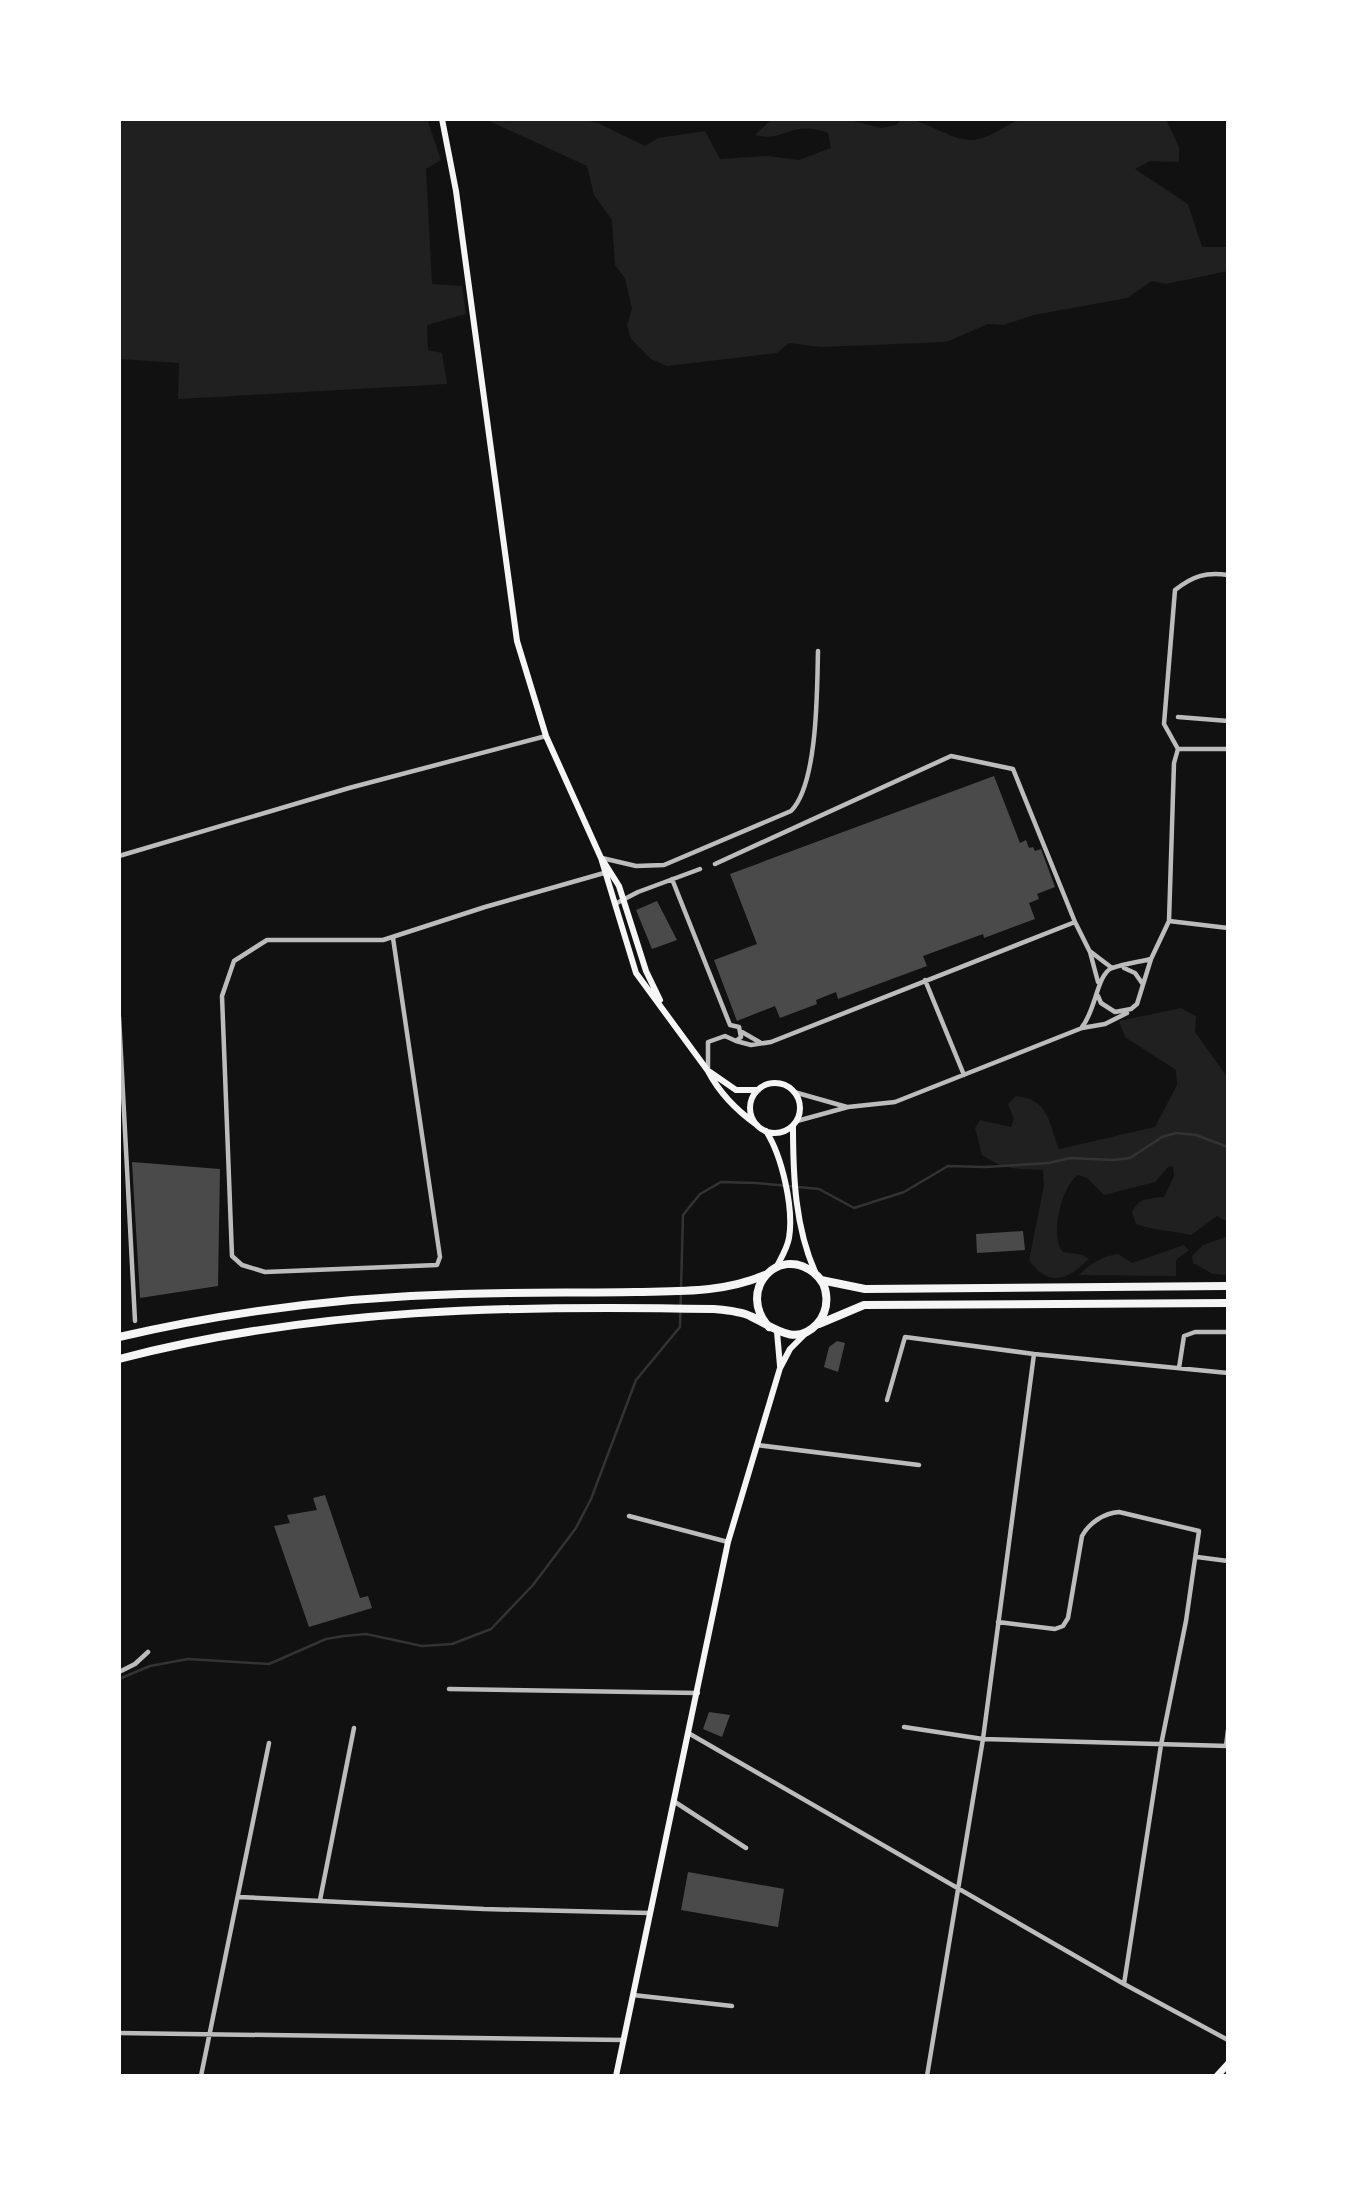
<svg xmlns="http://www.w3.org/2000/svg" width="1347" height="2195" font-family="'Libre Baskerville',serif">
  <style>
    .green { fill: #202020 }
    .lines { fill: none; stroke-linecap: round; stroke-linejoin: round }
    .stream { stroke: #333; stroke-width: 2.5 }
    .building { fill: #4a4a4a }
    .minor { stroke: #bcbcbc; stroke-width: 4.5 }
    .secondary { stroke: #f5f5f5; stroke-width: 6 }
    .primary { stroke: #f5f5f5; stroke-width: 7 }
    .trunk { stroke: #f5f5f5; stroke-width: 8 }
  </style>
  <rect width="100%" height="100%" fill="#111"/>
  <!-- green -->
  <path class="green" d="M119,119H427L441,160L426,169L432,284L462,286L466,314L427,325L428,350L442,353L447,384L178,399L179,363L119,359Z
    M485,119H580L598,123L645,146L658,138L705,131L720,159L768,156L799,160L831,148L828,133C791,119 785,143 755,135L772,119H845L881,128L896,125L902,119C927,119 947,140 972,140C993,139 1007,121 1026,119C1071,114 1120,119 1166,119L1179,147V162L1150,161L1135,169L1188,204L1202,247H1228V271L1166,284L1152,281L1127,298L1034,315L1003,325L988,324L946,342L821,347L789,343L777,353L667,366L651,359L631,339L627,325L632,309L625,278L615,265L612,220L594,195L587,166Z
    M1181,1008L1196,1016L1195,1032L1228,1078V1222L1217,1216L1191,1235C1172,1230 1155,1231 1136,1224L1132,1212C1139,1197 1149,1199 1164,1197L1174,1176L1173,1167L1169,1166L1155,1182L1104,1195L1087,1178L1078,1175C1062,1185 1049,1237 1063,1252L1083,1255L1089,1259C1067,1281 1048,1287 1029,1260L1044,1186L1043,1170C1016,1169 1005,1170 982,1155L975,1128L980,1120L1011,1127L1014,1119L1008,1104L1016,1096C1050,1100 1048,1122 1059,1149L1155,1127L1177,1085L1176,1070L1125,1037L1119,1021Z
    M1228,1236V1275L1213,1274L1193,1263L1192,1256L1203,1245Z
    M1184,1245L1189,1250L1176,1260V1276L1079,1275C1089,1264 1103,1256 1118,1254L1132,1263Z"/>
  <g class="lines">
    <!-- stream -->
    <path class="stream" d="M119,1679L150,1666L188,1659L269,1664L326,1639L344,1636L366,1634L422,1646L452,1644L491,1629L533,1585L576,1528L591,1499L636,1380L680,1327L683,1215L700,1194L721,1182L756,1183L819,1189L854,1208L904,1192L948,1166L985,1167L1049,1163L1070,1158L1114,1160L1130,1158L1162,1137L1176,1133L1196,1135L1228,1147"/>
  </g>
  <!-- building -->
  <path class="building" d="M994,776L1020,843L1026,840L1029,848L1033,847L1035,851L1041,849L1055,887L1037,894L1039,899L1029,903L1035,919L984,938L983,934L923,956L927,966L838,999L836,992L816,1000L817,1004L780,1018L775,1006L737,1021L714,960L757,944L730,874Z
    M657,901L677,940L652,949L636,910Z
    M132,1162L220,1169L218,1286L140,1298Z
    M1023,1231L1025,1250L977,1253L976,1234Z
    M837,1341L845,1343L838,1372L824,1367L829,1347Z
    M325,1495L360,1598L368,1596L372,1608L309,1627L274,1526L290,1523L287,1515L317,1510L313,1498Z
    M709,1712L730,1715L722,1737L703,1729Z
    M688,1872L784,1889L778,1927L681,1910Z"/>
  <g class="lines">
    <!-- minor -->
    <path class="minor" d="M1178,717L1228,721
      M1178,749H1228
      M119,856L349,788L546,736
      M602,858L636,866L664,865L791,811C818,784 817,689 818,651
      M715,864L951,756L1013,769L1075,922
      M672,879L730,1025
      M615,904L638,892L700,869
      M1169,921L1228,928
      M393,938L440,1257L437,1265L265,1272L242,1265L232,1256L222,996L234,961L267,940H383L485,907L604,873
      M1091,952L1112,968
      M1124,968L1135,973L1142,983
      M925,980L964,1075
      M1098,996L1101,1003L1115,1012L1131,1009L1137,1004L1151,959L1169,921L1174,763L1178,749L1164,724L1175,590C1193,576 1205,572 1228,575
      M119,1017L135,1321
      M1082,1027C1096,1010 1097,974 1112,968C1124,964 1138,962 1151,959
      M742,1032L761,1043
      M736,1041L751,1045L771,1042L1075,922L1090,952L1098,982
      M708,1070V1042L725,1036L736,1041L741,1037L739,1027L730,1025
      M794,1092L847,1107
      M797,1121L848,1107L895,1102L1082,1028L1105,1024L1127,1013
      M1179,1368L1184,1336L1195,1332H1228
      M887,1400L905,1337L1034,1354L1228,1373
      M757,1445L919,1465
      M629,1516L728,1542
      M1197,1557L1228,1561
      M998,1622L1055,1629L1063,1626L1068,1618L1082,1536C1089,1523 1104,1513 1119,1512L1199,1531L1186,1621L1161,1745L1124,1984
      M119,1672L135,1664L148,1652
      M449,1689L698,1693
      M904,1727L983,1739L1228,1746
      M690,1734L1124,1984L1228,2040
      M1226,1746L1228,1730
      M675,1802L746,1848
      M239,1897L484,1909L649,1913
      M320,1900L354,1728
      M633,1995L732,2006
      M119,2033L624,2040
      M201,2076L269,1743
      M927,2076L983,1739L1034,1354"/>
    <!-- secondary -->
    <path class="secondary" d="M442,119L456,191L517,641L546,736L601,858L636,973L708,1071C720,1094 736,1110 757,1125
      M602,859L619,886L646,971L660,1000
      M710,1072L736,1090H758
      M750 1108a25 25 0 1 1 50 0a25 25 0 1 1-50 0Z
      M793,1126C793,1176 795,1228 816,1274
      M766,1131C782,1156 794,1208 789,1238C787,1249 781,1258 776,1268
      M777,1332L780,1366
      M616,2076L728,1542L780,1368L790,1349L806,1333"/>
    <!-- primary -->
    <path class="primary" d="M1217,2076L1228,2064"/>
    <!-- trunk -->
    <path class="trunk" d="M821,1280L865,1289L1228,1286
      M819,1324L864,1305L1228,1303
      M119,1337C231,1311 344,1297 460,1294C518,1292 576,1293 635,1292C679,1291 723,1293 765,1275
      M119,1359C312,1308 515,1305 714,1309C725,1310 740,1311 750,1316C772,1326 795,1348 817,1324C830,1310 830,1285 814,1273C778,1244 736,1291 769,1327"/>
  </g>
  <!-- border -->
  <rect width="1347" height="2195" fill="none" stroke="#ffffff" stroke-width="242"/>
</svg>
